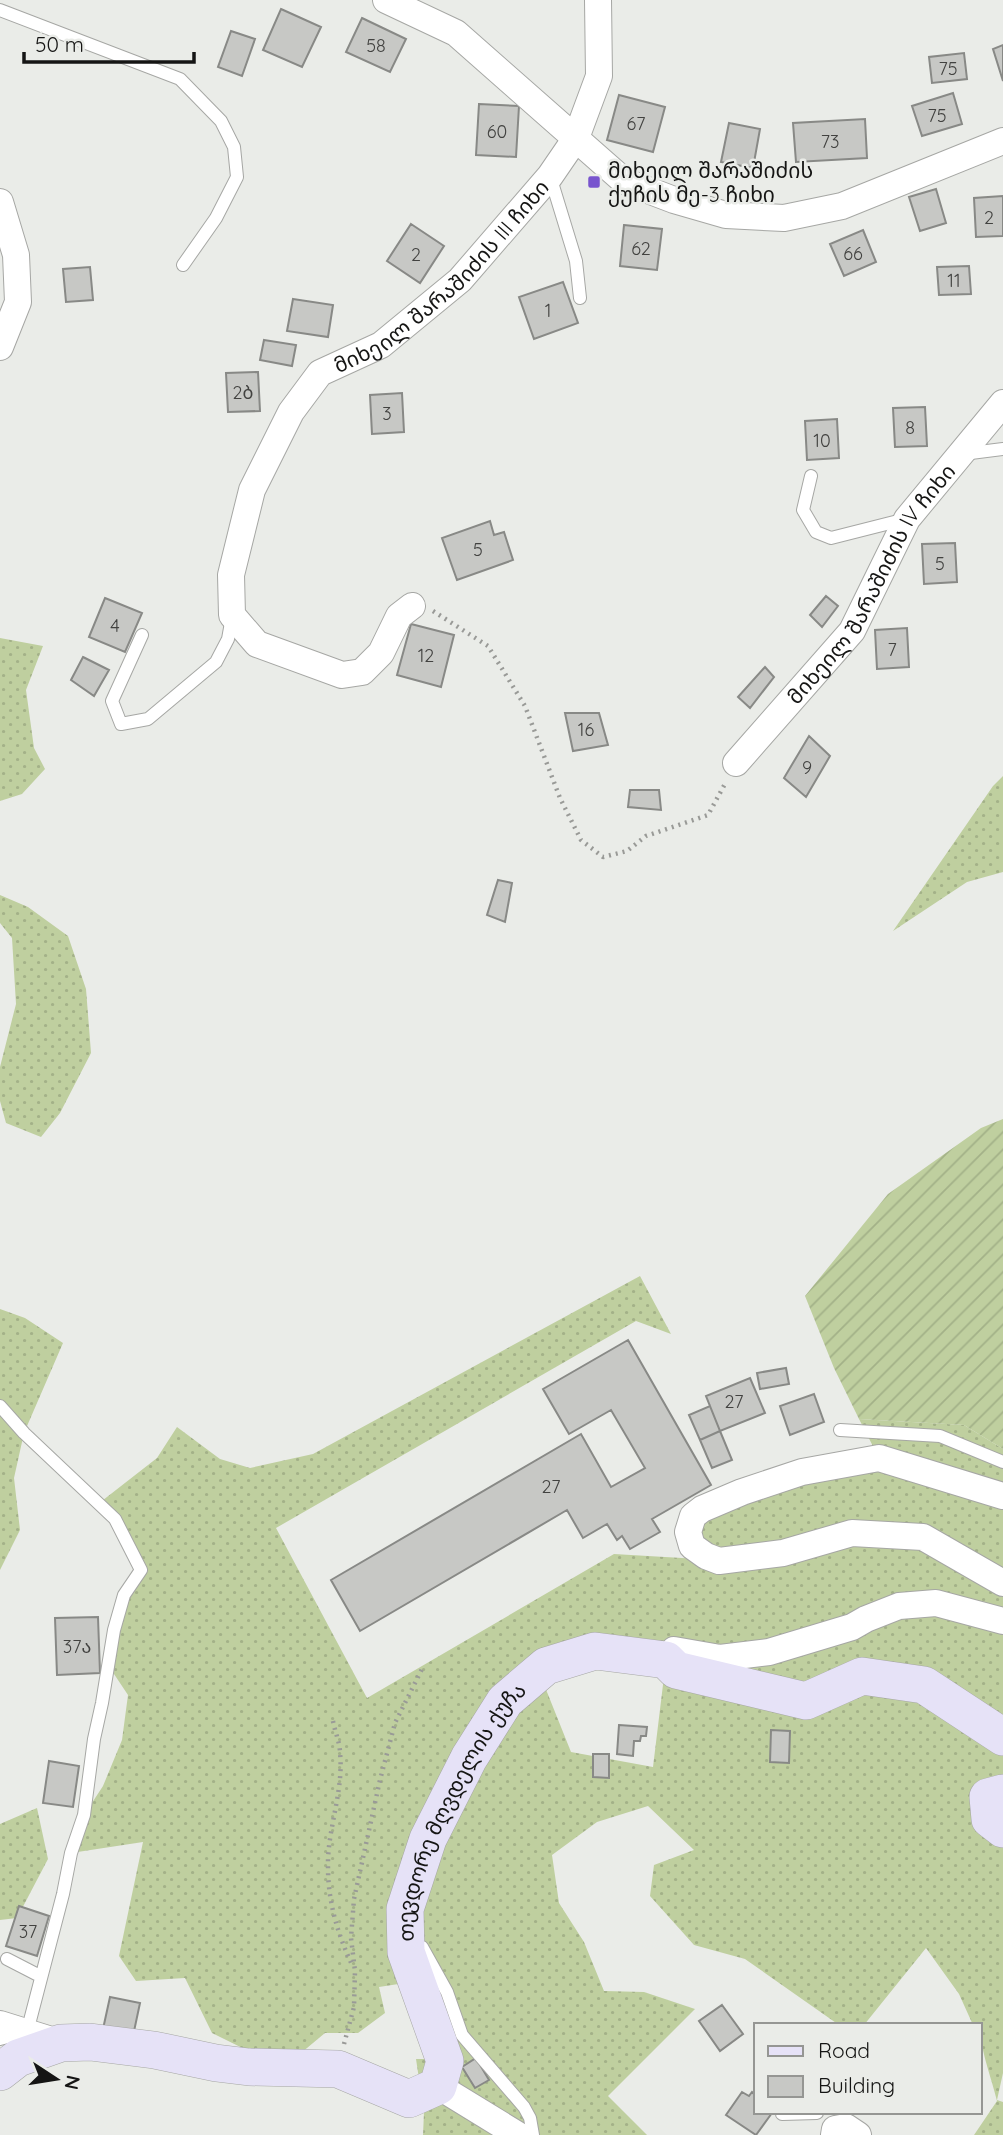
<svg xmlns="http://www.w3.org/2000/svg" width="1003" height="2135" font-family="Quicksand,'Noto Sans Georgian',sans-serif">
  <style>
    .grass { fill: url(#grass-dots); fill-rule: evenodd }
    .garden { fill: url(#garden-furrows) }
    .building { fill: #c7c8c5; stroke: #888986; stroke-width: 2 }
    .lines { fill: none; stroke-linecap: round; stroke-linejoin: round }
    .lane-casing { stroke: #a6a7a4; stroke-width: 14 }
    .street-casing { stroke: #a6a7a4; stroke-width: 28 }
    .secondary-casing { stroke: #a6a7a4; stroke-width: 38 }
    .path { stroke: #999a97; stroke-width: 4.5; stroke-dasharray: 2 5; stroke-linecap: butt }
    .lane { stroke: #fff; stroke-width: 12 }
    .street { stroke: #fff; stroke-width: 26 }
    .secondary { stroke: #e6e2f7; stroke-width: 37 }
    .poi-dot { fill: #7854ce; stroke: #eaece8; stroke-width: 2.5 }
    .labels { text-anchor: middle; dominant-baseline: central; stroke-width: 5; stroke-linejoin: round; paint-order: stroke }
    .number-label { font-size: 18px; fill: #424240 }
    .poi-label { font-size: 21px; fill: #151514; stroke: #eaece8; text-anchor: start }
    .street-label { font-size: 21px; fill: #151514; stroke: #eaece8 }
  </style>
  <defs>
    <pattern id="grass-dots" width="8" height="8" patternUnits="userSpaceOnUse" patternTransform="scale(1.75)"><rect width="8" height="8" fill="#bfcf9f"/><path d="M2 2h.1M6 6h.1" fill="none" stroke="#a3b188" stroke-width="1.8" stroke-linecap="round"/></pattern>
    <pattern id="garden-furrows" width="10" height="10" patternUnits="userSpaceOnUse" patternTransform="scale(1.75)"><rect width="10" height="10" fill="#bfcf9f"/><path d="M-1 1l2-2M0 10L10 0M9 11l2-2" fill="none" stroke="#a3b188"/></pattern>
  </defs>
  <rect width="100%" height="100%" fill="#eaece8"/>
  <!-- grass -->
  <path class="grass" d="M0,638L43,646L26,690L34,748L45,769L22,794L0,801Z
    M1003,776V872L967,882L893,931L993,786Z
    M0,895L28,907L68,936L86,989L91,1053L60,1113L41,1137L6,1123L0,1101V1067L16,1004L12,938L0,923Z
    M640,1276L671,1334L636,1321L276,1528L367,1698L614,1554L716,1560L706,1556L693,1516L879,1458L859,1419L964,1425L1003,1449V2073L997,2100L1003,2102V2135H974L997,2101C991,2076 980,2050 980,2025H973L959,1994L926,1948L864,2025H839L745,1959L694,1945L650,1896L654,1865L694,1850L648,1806L597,1822L552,1855L559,1903L584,1942L604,1991L644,1992L695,2009L608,2096L647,2135H423L424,2112L416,2059H433L453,2040L456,2022L437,1972L405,1983L379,1987L385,2013L358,2033H325L283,2068L212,2033L185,1978L136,1981L119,1956L143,1842L71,1853L84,1815L103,1786L122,1740L128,1695L108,1665L114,1630L141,1570L125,1535L98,1504L157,1458L177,1427L220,1459L250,1468L313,1454ZM666,1660L653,1767L571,1752L539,1672Z
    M0,1309L25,1318L63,1343L24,1433L14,1478L20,1530L0,1570Z
    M37,1808L48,1859L17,1918L0,1920V1824Z"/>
  <!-- garden -->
  <path class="garden" d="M1003,1119V1449L964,1425L859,1419L834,1368L805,1296L888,1194L981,1128Z"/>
  <!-- building -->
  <path class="building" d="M281,9L321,27L302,67L263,50Z
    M362,18L406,39L390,72L346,52Z
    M231,31L255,39L242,76L218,67Z
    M1003,45V81L993,49Z
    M964,53L967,79L932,83L929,57Z
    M953,93L962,124L922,136L912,106Z
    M619,95L665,107L653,152L607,140Z
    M479,104L519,106L516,157L476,155Z
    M865,119L867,158L796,162L793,123Z
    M729,123L760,129L753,168L721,162Z
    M936,189L946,223L920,231L909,197Z
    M1003,196V236L976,237L974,198Z
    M411,224L444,246L420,283L387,261Z
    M624,225L662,229L657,270L620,266Z
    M863,230L876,262L844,276L830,244Z
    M969,266L971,294L939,295L937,267Z
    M90,267L93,300L66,302L63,269Z
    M563,282L578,323L534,339L519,297Z
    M293,299L333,305L328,337L287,331Z
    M264,340L296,345L292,366L260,360Z
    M258,372L260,411L228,412L226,373Z
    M402,393L404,432L372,434L370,395Z
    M925,407L927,446L895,447L893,408Z
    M837,419L839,458L807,460L805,421Z
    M490,521L494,535L504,532L513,560L457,580L442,538Z
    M955,543L957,582L924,584L922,544Z
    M826,596L838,606L822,627L810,615Z
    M105,598L142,613L125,652L89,637Z
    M411,624L454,635L441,687L397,675Z
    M907,628L909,667L877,669L875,630Z
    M83,657L109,670L94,696L71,680Z
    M765,667L774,677L750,708L738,697Z
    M565,713H599L608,745L573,751Z
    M809,736L830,756L806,797L784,778Z
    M630,790H659L661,810L628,807Z
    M498,880L512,883L505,922L487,915Z
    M628,1340L711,1485L652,1519L660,1532L630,1549L622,1536L617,1540L607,1524L583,1538L567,1510L360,1631L331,1580L581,1434L611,1487L645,1468L611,1410L569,1434L543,1389Z
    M786,1368L789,1384L760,1389L757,1373Z
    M750,1378L765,1413L720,1431L706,1396Z
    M814,1394L824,1422L790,1435L780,1406Z
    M710,1406L720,1431L700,1440L689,1415Z
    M720,1431L732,1460L712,1468L700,1440Z
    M98,1617L100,1673L57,1675L55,1618Z
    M619,1725L647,1727L646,1736H641L640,1741H634L633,1756L617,1754Z
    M771,1730L790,1731L789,1763L770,1762Z
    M593,1754H609V1778L593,1777Z
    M49,1761L79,1766L73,1807L43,1803Z
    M19,1906L49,1916L37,1956L6,1946Z
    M110,1997L140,2003L133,2036L103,2029Z
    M722,2005L743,2034L720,2051L699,2021Z
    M476,2058L489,2080L475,2088L462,2067Z
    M742,2092L749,2096L752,2092L756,2096V2112L772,2113L756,2135L726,2115Z"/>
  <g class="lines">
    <!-- lane casing -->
    <g class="lane-casing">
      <path id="lane" d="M0,10L180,79L221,121L234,147L237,177L216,218L183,265
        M550,176L576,261L580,298
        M963,454L1003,449
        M811,476L803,510L816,532L831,538L906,519
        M142,635L112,701L121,724L148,719L216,662L228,639L232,617
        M0,1406L24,1433L115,1519L141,1570L124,1595L114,1630L102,1703L94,1739L84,1815L71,1853L63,1894L27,2032L0,2039
        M840,1430L940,1436L1003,1462
        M422,1947L447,1992L462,2035L524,2107L530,2118L533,2135
        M7,1959L40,1976
        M782,2114L817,2113"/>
    </g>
    <!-- street casing -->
    <g class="street-casing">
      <g id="street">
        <path d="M386,0L456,33L624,181L674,200L726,215L784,218L842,206L1003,141"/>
        <path d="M0,202L16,255L18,302L0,347"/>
        <path id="s1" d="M412,606L399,616L381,653L362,672L342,675L257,644L232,615L231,575L252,490L291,412L320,373L381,345L460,280L550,176L576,138L599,76L598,0"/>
        <path id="s2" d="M736,763L852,631L907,519L1003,403"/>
        <path d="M1003,1496L879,1458L802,1472L742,1492L702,1509L693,1516L688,1532L692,1546L706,1556L719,1561L783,1553L852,1533L923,1537L1003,1583"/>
        <path d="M666,1660L674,1650L720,1658L769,1652L852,1627L866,1619L899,1606L936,1603L1003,1621"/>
        <path d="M0,2024L61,2043"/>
        <path d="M438,2086L518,2135"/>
        <path d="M834,2135L835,2129L846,2127L858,2135"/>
      </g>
    </g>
    <!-- secondary casing -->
    <g class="secondary-casing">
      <g id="secondary">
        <path d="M1003,1793L988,1797L990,1819L1003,1829"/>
        <path id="s3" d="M0,2072L18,2058L61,2043L90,2042L154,2050L216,2063L249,2067L338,2069L409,2099L438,2086L445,2061L406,1952L405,1909L428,1839L469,1758L505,1701L546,1666L595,1651L666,1660L676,1670L806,1701L862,1676L924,1685L1003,1737"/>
      </g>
    </g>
    <!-- path -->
    <path class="path" d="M433,611L488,646L525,706L560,798L581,840L603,857L627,851L646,836L708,815L726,782
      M333,1721C335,1732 340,1743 340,1753C344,1791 327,1830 328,1867C328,1903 338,1935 353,1967
      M344,2044L354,2007L355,1971L351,1938L354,1899L380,1780L395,1723L422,1669"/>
    <!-- lane -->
    <use href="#lane" class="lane"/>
    <!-- street -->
    <use href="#street" class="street"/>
    <!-- secondary -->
    <use href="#secondary" class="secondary"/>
  </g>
  <!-- markers -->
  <rect class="poi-dot" x="587" y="175" width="14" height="14" rx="3.5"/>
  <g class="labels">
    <!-- number labels -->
    <g class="number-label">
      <text x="376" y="45">58</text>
      <text x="948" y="68">75</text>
      <text x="937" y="115">75</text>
      <text x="636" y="123">67</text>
      <text x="497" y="131">60</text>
      <text x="830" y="141">73</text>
      <text x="989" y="217">2</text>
      <text x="641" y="248">62</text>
      <text x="853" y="253">66</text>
      <text x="416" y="254">2</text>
      <text x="954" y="280">11</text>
      <text x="548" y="310">1</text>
      <text x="243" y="392">2ბ</text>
      <text x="387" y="413">3</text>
      <text x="910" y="427">8</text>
      <text x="822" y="440">10</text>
      <text x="478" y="549">5</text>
      <text x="940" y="563">5</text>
      <text x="115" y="625">4</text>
      <text x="892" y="649">7</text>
      <text x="426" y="655">12</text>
      <text x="586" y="729">16</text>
      <text x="807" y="767">9</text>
      <text x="734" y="1401">27</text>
      <text x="551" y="1486">27</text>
      <text x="77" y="1646">37ა</text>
      <text x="28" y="1931">37</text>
    </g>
    <!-- poi labels -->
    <g class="poi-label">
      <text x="608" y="170">მიხეილ შარაშიძის<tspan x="608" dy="24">ქუჩის მე-3 ჩიხი</tspan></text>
    </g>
    <!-- street labels -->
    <g class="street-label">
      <text stroke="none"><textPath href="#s1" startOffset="654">მიხეილ შარაშიძის III ჩიხი</textPath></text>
      <text stroke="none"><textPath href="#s2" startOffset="226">მიხეილ შარაშიძის IV ჩიხი</textPath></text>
      <text stroke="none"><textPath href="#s3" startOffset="752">თევდორე მღვდელის ქუჩა</textPath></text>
    </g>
  </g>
  <!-- legend -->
  <rect x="754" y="2023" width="228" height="91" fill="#eaece8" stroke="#959693" stroke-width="2"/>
  <rect x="768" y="2046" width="35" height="10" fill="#e6e2f7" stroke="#959693" stroke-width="2"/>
  <text x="818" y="2058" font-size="21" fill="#151514">Road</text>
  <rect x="768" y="2076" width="35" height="21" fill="#c7c8c5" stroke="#959693" stroke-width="2"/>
  <text x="818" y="2093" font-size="21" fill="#151514">Building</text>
  <!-- north arrow -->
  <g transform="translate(56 2079) rotate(102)" stroke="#eaece8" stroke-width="5" paint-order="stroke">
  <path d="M0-5L12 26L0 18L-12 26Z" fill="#151514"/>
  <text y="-10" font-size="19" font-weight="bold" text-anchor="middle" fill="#151514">N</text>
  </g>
  <!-- scale -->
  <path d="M24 52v10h170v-10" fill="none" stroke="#151514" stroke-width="3.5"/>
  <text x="35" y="52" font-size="21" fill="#151514" stroke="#eaece8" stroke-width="5" paint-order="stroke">50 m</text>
</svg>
